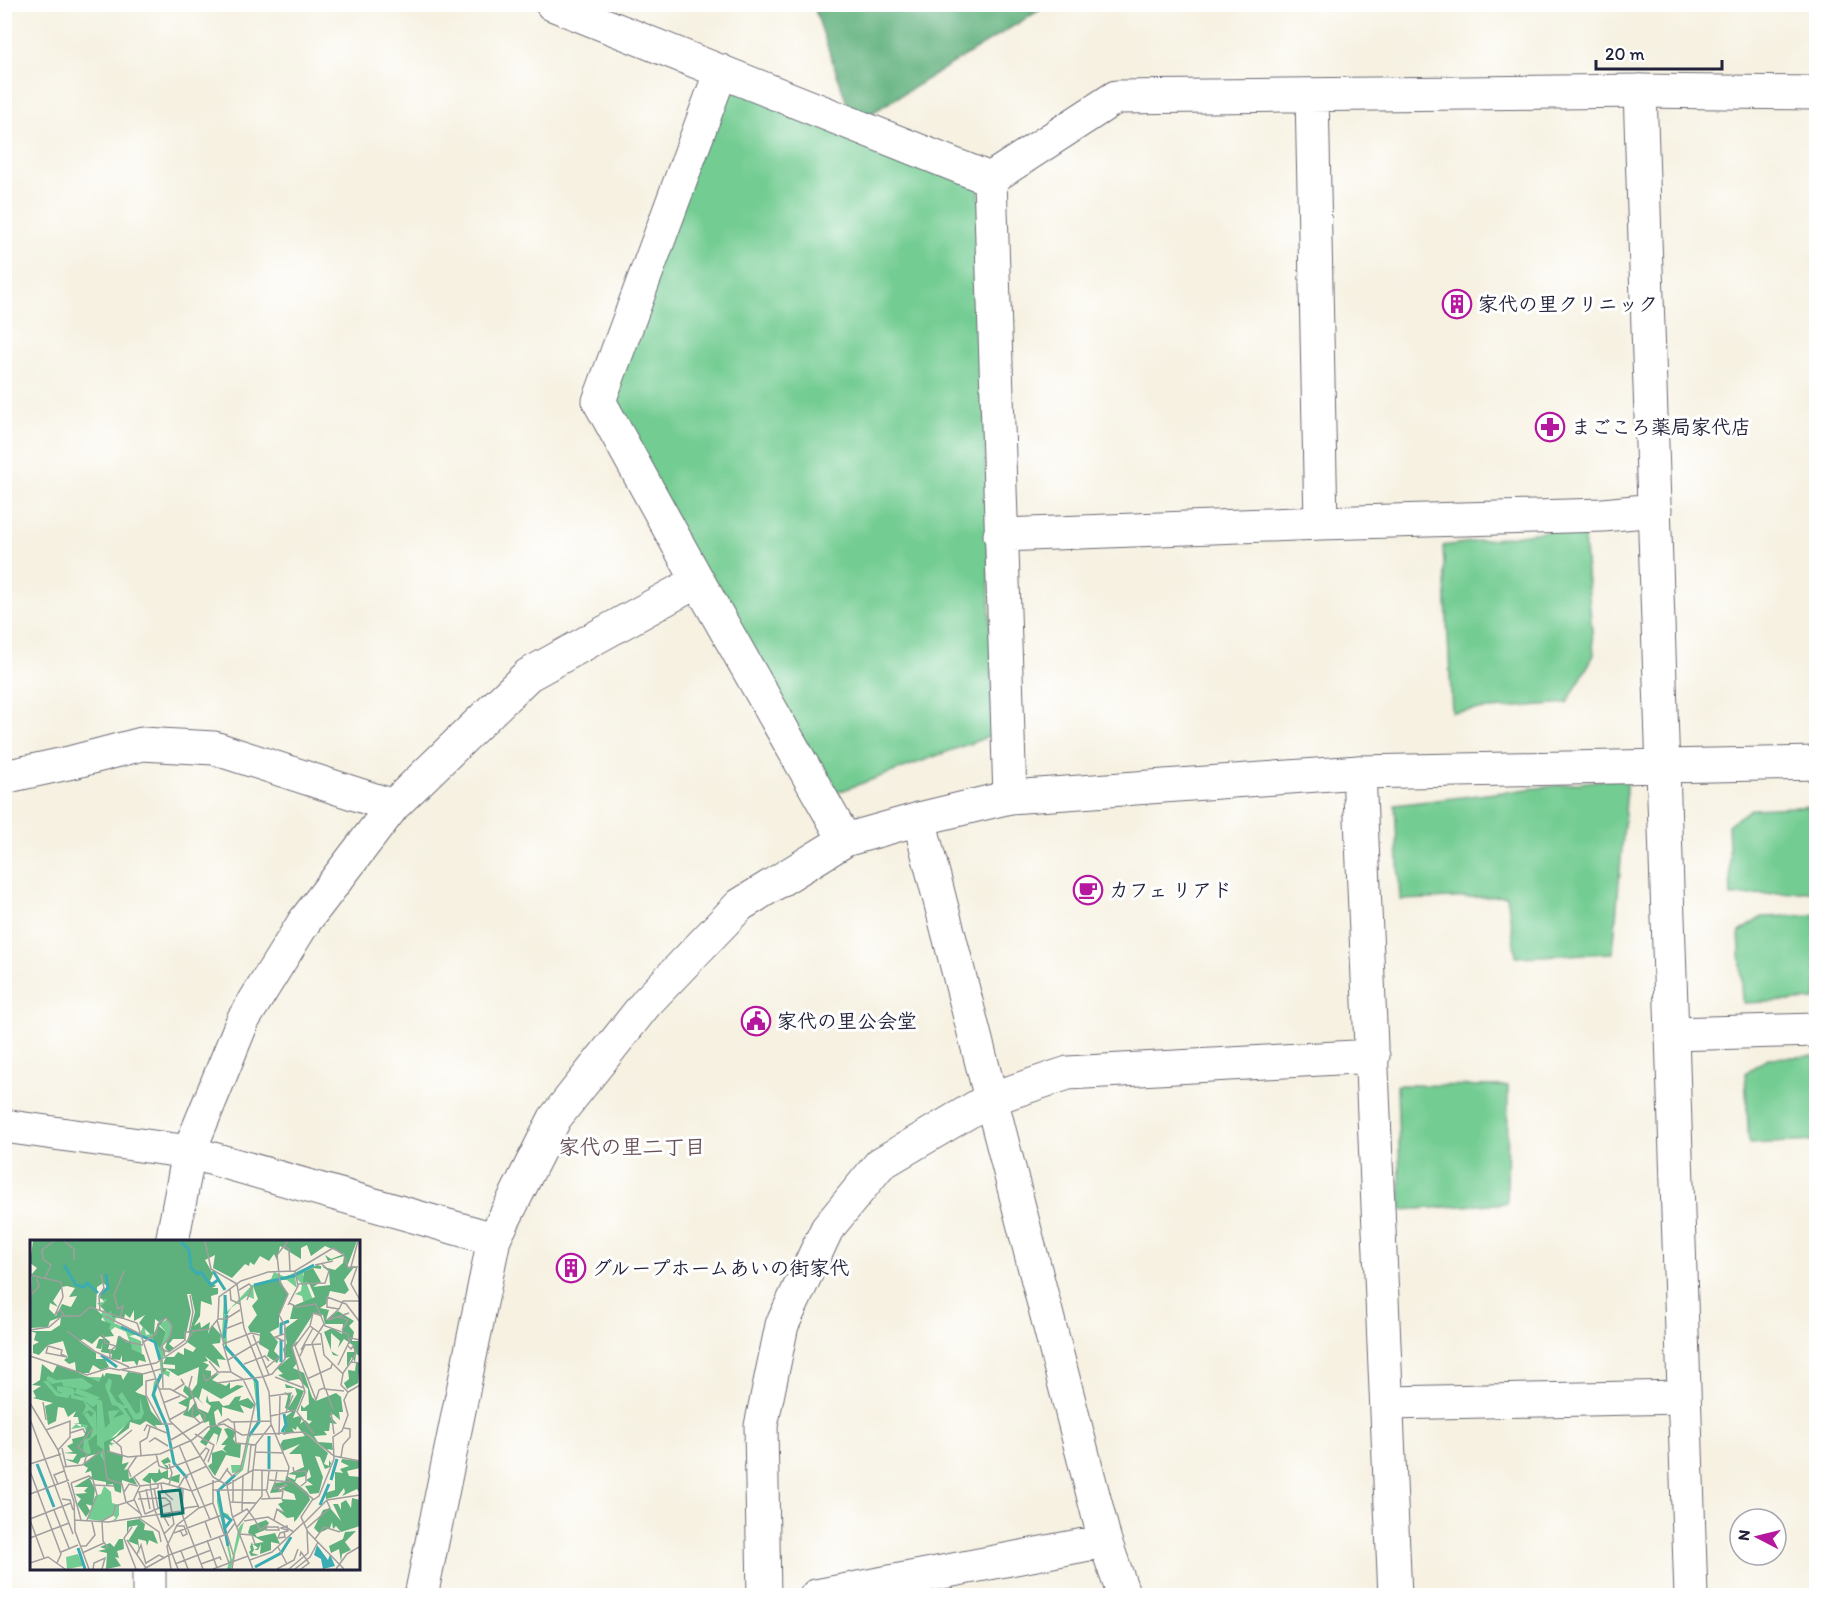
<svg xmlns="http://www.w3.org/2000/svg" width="1821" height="1600" font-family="Itim,'Klee One',sans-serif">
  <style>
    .green { fill: #73cc92; stroke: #4a7766; stroke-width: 1.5 }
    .forest { fill: #5eb07c; stroke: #40695c; stroke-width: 1.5 }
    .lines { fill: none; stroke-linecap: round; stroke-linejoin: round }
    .minor-casing { stroke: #6c6a75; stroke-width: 35 }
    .tertiary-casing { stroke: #6c6a75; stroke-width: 35 }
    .minor { stroke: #fff; stroke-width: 33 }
    .tertiary { stroke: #fff; stroke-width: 33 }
    .labels { text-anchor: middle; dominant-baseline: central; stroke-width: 6; stroke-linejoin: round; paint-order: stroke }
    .poi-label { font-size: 20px; font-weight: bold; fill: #22223b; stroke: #fff; text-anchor: start }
    .neighbourhood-label { font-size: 21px; font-weight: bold; fill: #675156; stroke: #fff }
    .inset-river { fill: none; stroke: #3aacb2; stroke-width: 3 }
    .inset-road { fill: none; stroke: #a19e9f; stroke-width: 1.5 }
    .view { fill: #0f766e; fill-opacity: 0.15; stroke: #0f766e; stroke-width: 3 }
    .inset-edge { fill: none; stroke: #22223b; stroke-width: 3 }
  </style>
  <rect width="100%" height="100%" fill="#fff"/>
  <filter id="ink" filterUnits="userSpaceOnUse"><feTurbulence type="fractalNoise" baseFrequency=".0167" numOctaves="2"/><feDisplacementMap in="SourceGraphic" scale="12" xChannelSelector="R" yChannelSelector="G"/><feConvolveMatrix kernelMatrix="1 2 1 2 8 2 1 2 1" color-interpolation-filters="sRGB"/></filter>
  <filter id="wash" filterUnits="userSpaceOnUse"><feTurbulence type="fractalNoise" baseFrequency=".008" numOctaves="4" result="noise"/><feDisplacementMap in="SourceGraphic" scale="24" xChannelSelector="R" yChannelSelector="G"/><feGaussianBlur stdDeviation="1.35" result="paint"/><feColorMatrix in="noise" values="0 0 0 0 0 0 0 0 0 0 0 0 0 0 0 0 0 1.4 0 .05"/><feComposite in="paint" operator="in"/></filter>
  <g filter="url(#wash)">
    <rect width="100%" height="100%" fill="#f6f1e1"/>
    <!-- green -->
    <path class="green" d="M721,71L979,175L993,735L822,798L599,401Z
      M1583,526L1594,655L1567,703L1452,712L1443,546Z
      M1628,777L1613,953L1516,957L1507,896L1400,900L1395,805Z
      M1816,806V891L1731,896L1728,825L1751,809Z
      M1816,915V1000L1743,1003L1739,932L1762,917Z
      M1816,1056V1141L1749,1144L1745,1073L1768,1058Z
      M1397,1085L1508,1086L1507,1203L1401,1210Z"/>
    <!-- forest -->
    <path class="forest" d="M813,4L1048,5L854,124Z"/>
  </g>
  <g filter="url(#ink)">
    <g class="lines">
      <!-- minor casing -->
      <g class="minor-casing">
        <path id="minor" d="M552,4L990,179
          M721,71L599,401L698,581L845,840
          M1312,95L1321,523
          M990,179L1116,97L1640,91L1816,93
          M990,179L1010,797
          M1000,535L1321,523L1603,515L1655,510
          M1359,772L1395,1596
          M4,777L73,762L142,744L214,748L393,806
          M919,819L1105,1541L1124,1596
          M1672,1034L1816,1030
          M4,1126L189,1152L494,1239
          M172,1242L189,1152L243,1020L304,922L393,806L528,675L698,581
          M1388,1403L1683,1397
          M149,1596V1568
          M764,1596L761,1426L782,1325L827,1229L880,1164L990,1099L1068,1073L1373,1056
          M816,1596L1105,1541"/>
      </g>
      <!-- tertiary casing -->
      <g class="tertiary-casing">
        <path id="tertiary" d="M1640,91L1691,1596
          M421,1596L494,1239L555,1118L647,1002L740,905L845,840L919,819L1010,797L1359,772L1816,763"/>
      </g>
      <!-- minor -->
      <use href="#minor" class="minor"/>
      <!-- tertiary -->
      <use href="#tertiary" class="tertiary"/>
    </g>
  </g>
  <!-- icons -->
  <defs>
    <g id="building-ring" transform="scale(1.5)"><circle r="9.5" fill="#fff" stroke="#b5179e" stroke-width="1.5"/><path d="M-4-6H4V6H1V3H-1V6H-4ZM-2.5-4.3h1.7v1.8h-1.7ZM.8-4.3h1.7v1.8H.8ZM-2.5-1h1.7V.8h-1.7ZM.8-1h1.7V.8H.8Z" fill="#b5179e"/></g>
    <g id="pharmacy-ring" transform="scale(1.5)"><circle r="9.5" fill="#fff" stroke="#b5179e" stroke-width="1.5"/><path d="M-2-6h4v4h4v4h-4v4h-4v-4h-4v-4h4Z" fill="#b5179e"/></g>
    <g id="cafe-ring" transform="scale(1.5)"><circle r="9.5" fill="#fff" stroke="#b5179e" stroke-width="1.5"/><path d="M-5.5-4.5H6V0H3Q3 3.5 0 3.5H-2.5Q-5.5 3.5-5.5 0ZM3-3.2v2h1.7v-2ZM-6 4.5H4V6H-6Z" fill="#b5179e"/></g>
    <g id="civic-ring" transform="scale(1.5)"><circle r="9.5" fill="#fff" stroke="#b5179e" stroke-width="1.5"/><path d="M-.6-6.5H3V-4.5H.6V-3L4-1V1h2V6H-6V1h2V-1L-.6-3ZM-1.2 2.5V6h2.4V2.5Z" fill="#b5179e"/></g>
  </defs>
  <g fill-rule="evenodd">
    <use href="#building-ring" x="1457" y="304"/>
    <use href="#pharmacy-ring" x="1550" y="427"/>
    <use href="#cafe-ring" x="1088" y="890"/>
    <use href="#civic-ring" x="756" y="1021"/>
    <use href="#building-ring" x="571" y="1268"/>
  </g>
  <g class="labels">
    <!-- poi labels -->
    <g class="poi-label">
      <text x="1478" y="304">家代の里クリニック</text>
      <text x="1571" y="427">まごころ薬局家代店</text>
      <text x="1109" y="890">カフェ リアド</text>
      <text x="777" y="1021">家代の里公会堂</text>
      <text x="592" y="1268">グループホームあいの街家代</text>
    </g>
    <!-- neighbourhood labels -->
    <g class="neighbourhood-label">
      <text x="632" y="1146">家代の里二丁目</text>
    </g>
  </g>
  <!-- overview -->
  <g transform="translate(30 1240)">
    <rect width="330" height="330" fill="#f6f1e1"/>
    <path d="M284,24L273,34L283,60L274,64L272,56L265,54L271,51L272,44L265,37L267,48L257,40H240L223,46L224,59L217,56L201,68L196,77L197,107L227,140L230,181L220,197L213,230L189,251L190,271L198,274L201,279L192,273L202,320L208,290L210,286L214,282L201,329H197L200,319L187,262V251L209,232L202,233L201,225H212L219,194L228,180L223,137L196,110L192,96L194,54L197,72L222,45L241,39L244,32L255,37ZM71,58L77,60L78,73L81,71L86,78L84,83L109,94L99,96L111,101L112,115L102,109L96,92L85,87L80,91L71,74L74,70L67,63L74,62ZM143,76V98L131,106L136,111L132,120L134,130L140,132L139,137L134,134L124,150L136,186L122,155L124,142L131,134L128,106L110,94L114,84L116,95L125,93L122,98L130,108L136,92L129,84ZM16,135L86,138L113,157L115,176L107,182L100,181L78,201L85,204L78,205L79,216L73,223L65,212L57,217L45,208L57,193L54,187L41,189L46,184L51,187L48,161L25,158L12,141ZM74,246L81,252L82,263L89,265V275L86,280L82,281L86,278L83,275L71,281L58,279L65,256L71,254ZM48,314L53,326L37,329L36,317Z" fill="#73cc92"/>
    <path d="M3,1H327L317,27L325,26L314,40L319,50L315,54L300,51L296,64L290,68L299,70L296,80L308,71L324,81L319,86L324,92L322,101H330V116L326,114L325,122L322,117L317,127V112H324V106L314,99L308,108L310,101L301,93V111L309,116L303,115L294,92L302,88L312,94L313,84H295L293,75L284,73L262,107L267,123L263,128L274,133L282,157L286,161L306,153L311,157L313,172H309L310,180L303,174L300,176L307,184L300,183L299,191H294L297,195L284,196L288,202L302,203L303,210L297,209L303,215L279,195L274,192L298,213L294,224L299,226V220L301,223L300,227L295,229L290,217L285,216L293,237L289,253L280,254L275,246L283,245L276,240L281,237L279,229L276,236L267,238L265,242L278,253L280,260L267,279L264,282V277L257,278L246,269L254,272L248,264L253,262L251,259L266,260L264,254L253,250L256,244L249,249L252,252L240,253L244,243L255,242L256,236L265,240L266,235L258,234L274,227L271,214H259L270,204L253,211L250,205L253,200L275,196L267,186L266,190L262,188L264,192L253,195L257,184L255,177L262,172L255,168L258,156L254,152L261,154L259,167L267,154L265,148H256L255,144L274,151L263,178L269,176L272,178L270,184L275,180L279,184L282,181L277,180V171H271V165L274,168L279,164L278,149L269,139L258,141L248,135L253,134L247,128L260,117L255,118L253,109L257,103L254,89L268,79H260L263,66L285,57L279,43L273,42L274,32L287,25L305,30L313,23L314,16L298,21L295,15L301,19L314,14L295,6L281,16L277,5L271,8V19L250,6L247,20L244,14L239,21L230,16L224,25L220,22L219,26L215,24L202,38L183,28L185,15L175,20L183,34L180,41L186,46L182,48H188V54L181,56L182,65L171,61L170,76L164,86L170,82L171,88L180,82L178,94L182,85L191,95L190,103L182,104L196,120L187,119L190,128L175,116L178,121L173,122L179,125L175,130L181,131V136L190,133L182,140L196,146L200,142V149L207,145L214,146L191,159L172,148L169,159L174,165L166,157L160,160L158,172L166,161L167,168L178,173L181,166L176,162L177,155L179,162L189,161L193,166L199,165L205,157L211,156L209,161L218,158L225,165L221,169L210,165L214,173L192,167V177L188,169L184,172L186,185L192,189L186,206L188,195L184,193L176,206L170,202L180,189L179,181L174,183L170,174L164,178L153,175L157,167L148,163L159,157L153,151L155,145L162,151L167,144L169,127L148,136L137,129L133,133V128L145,129V125L133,124L136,117H144L148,112L154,115V108L163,112L166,108L157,102L165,72L161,54H157L161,72L155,99H143L139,104L144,108L139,112L135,108L142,86L136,78L129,86L136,92L130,109L122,98L129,82L125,79L124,94H120L109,83L115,75L104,81V70L100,78L95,74L94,79L82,77L81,71L78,74L71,66L77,60L69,58L77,46L73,43L67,47L66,69L73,76L71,80L81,84L79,88L84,96L74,97L80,102L78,109L85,110L88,96L101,102L102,109L114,115L116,122L109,120L107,126L104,121L92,122V115L90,120L81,119L82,114L71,112L73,102L71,109L66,108L69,99H74L70,96L62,104L54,99L49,101L66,113V119H75L79,127L71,130L63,125L59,133H49L69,142L73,133L74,137L76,133L91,135L93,140L98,132L113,134V145L105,152L116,156L121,171L133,185H125L128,189L116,181L110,185L100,182L99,188L80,202L83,207L79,203L80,212L93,215L92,224L99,222L94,230L98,229L99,239L103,237L107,245L92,240L91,253L85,251L83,244L76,245V242L60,239L65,249L63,266L56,264L60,271L56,277L47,264L51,259L45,254L57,253L54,251L58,247H44L62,236L61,231L55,233L58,228L53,225L66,214L51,218L48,224L34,219L43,220L47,214L33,213L43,212L37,206L43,203L42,199L54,196L58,185L43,183H49L48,177H43L46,171L38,177L34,168L28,167L26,181L18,185L15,166L23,163L3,158L6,157L3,151L11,146L2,145L10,140L12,124L23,133L27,125L46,131L45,122L39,124L34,120L38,117L33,101L18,105L9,115L3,113V105L9,102L4,100L6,93L0,91H21L30,85L31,77L20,81L18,87L0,88L2,34L7,28L0,23ZM291,26L299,31L300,45L283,47L291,42L283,28L291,29ZM37,46L45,48L39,57L47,56L41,67L32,64L26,76L19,69L20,63L28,67L23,61L32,47ZM18,136L26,140L52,138L63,146L56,150L33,146L32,142L22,144L16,139ZM79,138L82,141L80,151L87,162L95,166L88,156L92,152L106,174L110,172V157L114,173L111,179L104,180L97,168H94L101,179L86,196L74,202L75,223L70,215L73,209L67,205V164L63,167L53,160L66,172L67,194L58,201L61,213L57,215L53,211L54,199L60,198L63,189L54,175L57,172L61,177L64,173L59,170L52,175L56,166L53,161L41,158V154L38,158L26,156L13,141H18L26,151L29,153H33L27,151V146L37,147L44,149V155L58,158L44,153L47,148L71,158L67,159L72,161L75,188L80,183L78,171L90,170L83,178L94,174L87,166L82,165L75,146ZM240,40H250L258,55L249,75V87L240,92L248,102L244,111L250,117L247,123L237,116L239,110L229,104L230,93L220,92L218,87L227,75L222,66L228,59L223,46ZM330,122L328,143L317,149L314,143L319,139L318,130L325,131L326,123ZM198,188L206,192L203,199L206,203H211L210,218L196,215L185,236L178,226L182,223V213L192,210L197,213L193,209L196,205H191L198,197L194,189ZM138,217L141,222L134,224L138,226V238L150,234L149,243L133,238L125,243L121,238V244L112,240L119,233H128L129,228L131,233L138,230L131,221ZM312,219L330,221V228L317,231L319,236L330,237V254L327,249L312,256L315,252L314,248L308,256L296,259L295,253L305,250V232L313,233L310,229L319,226L311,222ZM322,258L330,260V286L311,292L306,286L303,289L302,282L300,288L289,293L284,288L293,270L300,268L311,281L303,264H308L311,270V263L316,260L321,268ZM109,279L115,284L114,290L123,291L128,304L119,300L117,306L116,301L108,299L110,315L108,305L98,301L108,285L99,287L97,295V281ZM236,280L239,283L235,290L225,294L227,297L245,293L250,304L241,302V310L230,314L231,304L228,310H224L222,313L229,315L221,316L219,312L221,310L220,307L222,302L224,310L228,308L223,304L234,302L218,293L220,286ZM326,291L315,302L321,310L312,314L311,322L309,309L301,313L299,306L313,299L315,292ZM89,299H93L94,309L87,311L89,318L85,317L91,326L76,329L77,313L68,311L76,309L70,307L80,303L84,307Z" fill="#5eb07c" fill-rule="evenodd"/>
    <path d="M287,305L298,320L300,314L305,326L293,329L291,319L284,315Z" fill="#3aacb2"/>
    <path class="inset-river" d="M151,2L159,10L161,28L168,34L171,32L181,45L188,40M34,25L46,45L54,47L57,43L68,53M183,31L195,50M224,45L263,36L284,25M70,55L78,48L76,34M195,55L196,74M91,87L125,102L130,120M251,95V84L259,81M194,98L197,75M195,106L227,142L229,182L219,196M71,115L87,127M251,122V100M131,134L123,155L137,187L144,223L157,238M252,192L256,185L254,174M7,224L24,267M239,229V196M301,240L307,219M290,265L299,244M191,273L201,280L194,289M198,306L188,251L205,235M48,308L55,329M225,327L251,313L261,297"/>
    <path class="inset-road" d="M34,1L44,9V20M175,1L181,29L207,44M254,6L259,9L260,31M285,25L303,21M321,27L328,1M0,35L31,42L33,57L25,75L30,70L35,76M15,38L21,25L13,19L12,10L24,1M207,44L214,88L239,152L241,184L259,227L257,238L283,259L271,277L278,292L314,329M267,44L295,43L299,31L292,24M200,49L201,60L210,64M209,50L219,44L222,47L217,60M0,56L9,46L7,39M259,63L267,67L286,64L295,86L318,94L319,104M258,65L268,46L265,31M309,69L313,61H330M70,71L69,56L74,48L71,34M75,76L110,94M292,76L283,73L280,86L265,106L286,160L289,150L294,148M309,76L318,80L312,90M90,78L93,66L88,69L84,55L94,31M188,79H196L210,70M187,80L194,104M297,80L309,69L297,67V57L316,64L329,81M298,80L319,73M294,84L282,103L295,149M280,86L291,94L294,115L313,134L311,145L318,152M195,89L213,82M0,90L19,87L32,76H50L60,67L107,83L140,181L161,201L183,237L197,245L202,275L223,329M37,91L66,112L99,127M159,93L163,72L160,55M73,94L75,103L86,106L80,111V118M223,95L239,135M89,96L97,102L113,105M254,101L245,97L254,94M267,102L262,107L275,152L267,172L284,194M112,103L126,94L128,84L136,78L142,86L140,97L132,106L135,117M18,106L32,110L31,114L37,117L16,113ZM318,106L321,109L323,106L326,113L321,122M131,109L139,112L155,100V92H159M271,110L283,88M0,116L57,135L79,128L89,130L126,123L156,103L163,91L180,89L188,79L189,57L211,41L238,32L265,31L303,8L314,15L318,28L327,27L321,44L330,60M270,116L275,105L291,104M132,120L133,148M198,120L230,101M179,121L188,132H201L213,139L225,164L212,223M214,124L235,116L239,121M308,125L321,98L330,100M236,128L250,116M92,130L113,134L131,129M201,132L193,104L221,93L230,95M313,133L321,122L330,123M173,134L176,141L188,132M245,137L274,148M125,139L116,141V155L132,184H142M277,139L301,128L302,124M187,143L232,137L242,134L255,119V86L249,75L258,54L250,43L247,15L258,1M129,149H140L157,158M294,149L314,151M296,150L303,169M143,151L154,144L151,139M240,156L262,153M13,162L16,180M0,163L28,210L44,262L45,291L59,329M133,163L150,156M163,166L162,175L170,183M256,172L263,155M301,172L304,194M241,176L266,170M0,179L43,294M139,180L157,170M204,181L206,203L226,205M188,184L198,179L202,182L241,181M16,190L40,181V197L28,210M114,191L117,185L137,193M40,193L53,189L55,193M165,194L184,205L178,222M249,195L250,156M83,200L91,207L92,215M139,201L174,181L175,175L168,170L159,147L162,136M119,202L125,198L138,206M86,203L102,190M149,205L180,280M32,208L36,226M73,210L77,239L92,244L96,262M77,211L98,217L130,214L162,200L178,187L194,184L212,195L274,192L304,216L330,221M225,212L254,213M126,214L129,226L137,229L171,216M170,215L176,208L179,210L174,221M111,216L110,202L117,198L120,187M311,217L313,205L320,197V189L314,188M0,224L31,214M54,224L57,214L48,207L62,189M139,224L142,233L139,245M33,227L52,225L71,211M263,227L264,232L276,231V242L271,246M197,230L202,236L210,230L212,222M0,231L31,314L27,323M247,231L244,249L258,245M218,233L221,205M155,236L169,268M101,237L98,229L107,216M183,240V263L194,294M239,240L260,242M41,243L59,236L63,240L67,255L57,280M41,243L51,280M131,243L132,250L143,260M28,244L24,235L34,231M120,244L124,268L148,329M63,245L84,246M197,245L223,230L226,204L241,185M110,246L104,237L127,221M124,248L128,268M148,248L155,236L177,226M116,249L120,269M153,249L152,274L173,329M182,250H236L240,259M222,250L223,230L258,231M237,250L239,231M94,252L99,244L108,246M0,254L39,240M32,259L40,260L43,270M108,259L135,258L140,262L144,284L134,294M231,259L252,258L253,251H249L254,248M283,260L289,256L304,219L303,197L312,191L318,175L314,160L318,152L330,145M96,262L111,274M199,262L226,263M203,262V240M24,270L39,308M212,271L213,235M115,274L109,252L128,248V243M115,274L141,263M152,274L155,268L169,266M112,277L104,259L110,246L133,243L162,251L190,240L198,228M203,277L217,269L225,280M109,278L129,292L131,302M0,279L41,263M0,280L14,318M44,280L78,282L151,271M225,280L230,290L238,284M244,280L247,269L253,272M175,281L181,298M214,281L238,277L264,292M274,283L297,260L330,255M139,286L134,277H140L139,273M147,286H154L157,294L153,296L150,290M102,287L94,298L106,329M207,287L232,256V230M248,287L249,290H236L237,287ZM277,288L300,268L297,261M254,292L255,297L248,298L250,293L258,291L257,286L251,288L257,290M144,293L192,275M197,294L204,317L202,329M209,294L222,295L225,304M189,296L199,323M0,298L39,283M285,299L294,287L310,292M97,300L116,328M177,300L187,328M51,306H56L65,295L62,282M248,307L257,324M78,308L73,301L72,281L83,275L85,266L104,260M151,311L158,329M31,312L48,305M52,313L74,303M107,314L111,305L116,324M270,316L271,312L279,323L271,329M220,320L242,312L273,283M0,323L18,317L35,329M116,323L129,315L135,318M145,324L181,310M171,324L190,317L191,320M63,329L64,323L75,318L72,329M114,329L139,315L197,294L205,283M141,329L137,306L147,285L169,268L183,263M183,329L218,316M247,329L264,320L268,309M259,329L278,313L277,290M265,329L280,317L288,302M306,329L317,314L329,307"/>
    <path class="view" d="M150,250L153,273L132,276L129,252Z"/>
    <rect width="330" height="330" class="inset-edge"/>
  </g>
  <!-- margin -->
  <rect width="1821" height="1600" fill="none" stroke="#fff" stroke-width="24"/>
  <!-- north arrow -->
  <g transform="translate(1758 1537) rotate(277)"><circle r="28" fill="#ffffff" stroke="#a7a7b1" stroke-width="1.5"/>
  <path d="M0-4.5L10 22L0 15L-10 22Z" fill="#b5179e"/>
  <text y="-9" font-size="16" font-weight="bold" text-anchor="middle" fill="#22223b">N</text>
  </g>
  <!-- scale -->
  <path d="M1596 60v9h126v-9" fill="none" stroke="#22223b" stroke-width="3"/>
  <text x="1605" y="60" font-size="18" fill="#22223b" stroke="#ffffff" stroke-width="4.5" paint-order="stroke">20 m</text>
</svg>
